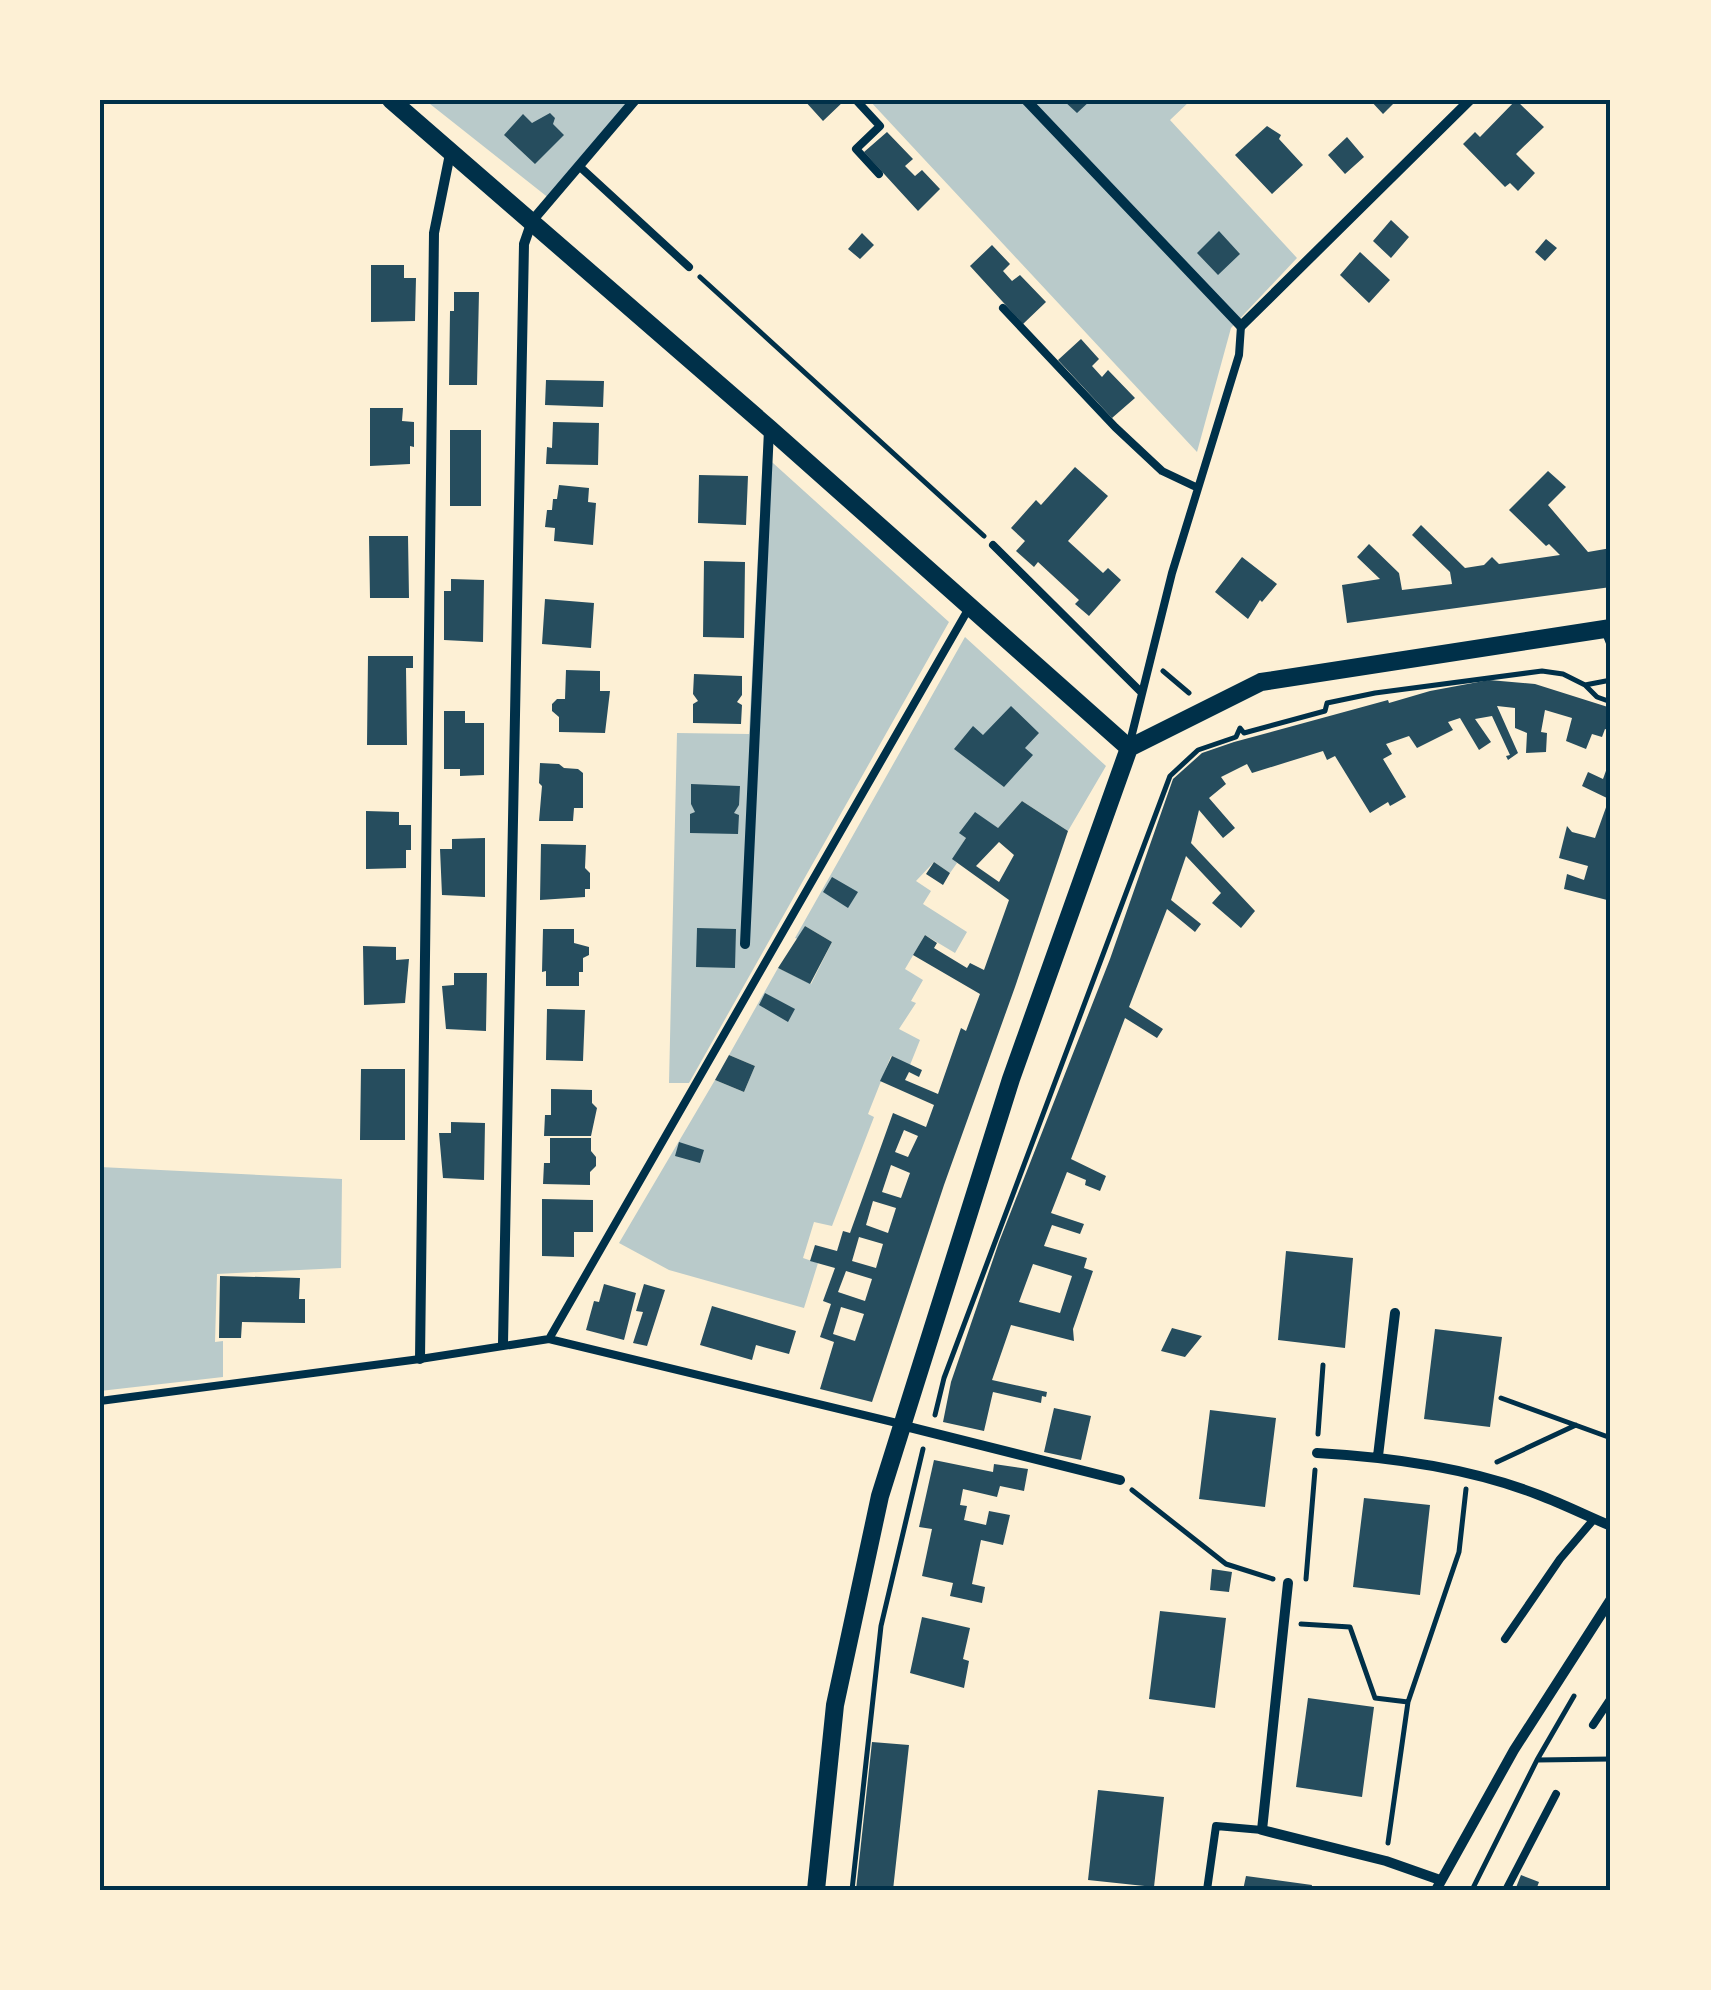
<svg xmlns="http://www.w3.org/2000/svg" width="1711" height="1990" font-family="Literata,serif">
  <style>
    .green { fill: #b9caca }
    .building { fill: #264d5e; fill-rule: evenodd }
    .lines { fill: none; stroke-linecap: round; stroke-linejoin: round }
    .path { stroke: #003049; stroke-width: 5 }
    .service { stroke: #003049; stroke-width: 8 }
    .minor { stroke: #003049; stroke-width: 10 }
    .tertiary { stroke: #003049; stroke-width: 18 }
    .neatline { fill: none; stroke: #003049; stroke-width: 4 }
  </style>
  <rect width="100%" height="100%" fill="#fdf0d5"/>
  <!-- green -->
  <path class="green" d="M425,100H635L550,199Z
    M869,100H1191L1170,120L1297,258L1231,328L1197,452Z
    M763,454L949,622L689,1083H669L677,733L749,734Z
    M965,637L1106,766L1068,831L1022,801L998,828L960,833L966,838L953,859L957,863L950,873L934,862L916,881L931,891L923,904L967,932L955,953L925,935L905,969L923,980L911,1001L916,1003L899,1029L920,1040L910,1065L891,1056L868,1114L874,1117L832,1226L814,1222L803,1258L818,1263L804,1308L669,1270L619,1243L715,1080L744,1092L755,1066L729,1055L778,968L811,984L832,942L805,926L798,939L795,938Z
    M100,1167L342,1179L341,1268L217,1274L215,1342L223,1341V1377L100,1391Z"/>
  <!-- building -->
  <path class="building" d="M804,100H845L823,121Z
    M1063,100H1091L1077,113Z
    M1370,100H1397L1383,114Z
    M1516,100L1544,127L1516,154L1535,173L1518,191L1510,183L1505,187L1463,144L1475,132L1480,137Z
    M550,113L555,118L553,124L564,135L535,164L504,135L523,114L532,123Z
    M1267,126L1281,135L1279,139L1303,165L1272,194L1235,155Z
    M887,132L913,159L905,166L915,176L922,170L940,189L918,211L864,152Z
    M1347,137L1364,157L1345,174L1328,155Z
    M1391,220L1409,237L1391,258L1373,241Z
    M1219,231L1240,254L1218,275L1197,253Z
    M862,233L874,245L860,259L848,249Z
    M1546,239L1557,248L1545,261L1535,252Z
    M992,245L1010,264L1003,271L1012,281L1020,275L1046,302L1023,324L970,266Z
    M1360,252L1390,280L1369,303L1340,275Z
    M371,265H404V278H416L415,321L371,322Z
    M454,292H479L477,385H449L450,311H454Z
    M1081,339L1099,359L1092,366L1102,377L1108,370L1135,398L1112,418L1058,360Z
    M546,380L604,381L603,407L545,405Z
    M370,408H403L402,421L414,422V447L410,446V464L370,466Z
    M553,422L599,423L598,465L546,464L547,447L552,448Z
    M450,430H481V506H450Z
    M1075,467L1108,496L1068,541L1103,573L1108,568L1121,580L1089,616L1075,604L1079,600L1038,562L1034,567L1016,551L1025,541L1011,528L1036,500L1041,505Z
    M1548,471L1566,487L1548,505L1588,552L1611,548V587L1347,623L1342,585L1380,579L1357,557L1369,544L1399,573L1402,590L1452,584L1450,572L1412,535L1421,525L1465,568L1484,565L1492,557L1499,564L1560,555L1549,544L1546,546L1509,510Z
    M699,475L748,476L746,525L698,523Z
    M559,485L589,488L588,502L596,503L593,545L554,541L555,528L545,527L547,510H552L553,499H557Z
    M369,536H408L409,598H370Z
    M1242,557L1277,584L1262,602L1260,600L1248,619L1215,592Z
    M704,561L745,562L744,638L703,637Z
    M451,579L484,580L483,642L444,640V591H451Z
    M545,599L594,603L591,648L542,644Z
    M368,656H413V668H406L407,745H367Z
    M566,670L600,671V691H610L605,733L559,732V717L552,711V704L557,699H565Z
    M694,674L742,676V695L737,702L742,705L741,724L693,723V704L698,701L693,694Z
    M1489,680L1535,684L1611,708V731L1605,729L1602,737L1592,734L1586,749L1566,741L1572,718L1545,710L1541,732L1547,733L1546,752L1526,753L1527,733L1515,728V708L1497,706L1518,753L1508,760L1506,756L1510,755L1492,716L1475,719L1491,742L1479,750L1460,718L1448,722L1453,730L1417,748L1409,736L1386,744L1392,754L1383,759L1406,797L1390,806L1388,802L1370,813L1335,756L1327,760L1323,751L1252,773L1247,764L1221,777L1226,784L1209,798L1235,828L1223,838L1199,810L1191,843L1255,911L1241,928L1212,903L1221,893L1186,856L1171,900L1201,924L1195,932L1167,909L1129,1007L1163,1029L1157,1038L1125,1018L1071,1159L1106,1176L1100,1191L1085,1185L1086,1180L1067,1172L1051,1213L1084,1224L1080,1234L1052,1225L1044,1246L1087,1258L1084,1268L1093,1271L1073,1329L1074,1341L1011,1325L992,1380L1047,1392L1046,1397L1042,1396L1041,1403L993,1392L984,1431L943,1422L951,1382L999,1242L1110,959L1173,779L1202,753L1234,742L1388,700L1389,703L1430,691ZM1033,1264L1072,1276L1060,1313L1019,1302Z
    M1011,706L1039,733L1025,748L1033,755L1004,787L954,749L973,726L983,735Z
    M444,711H465V723H484V775L460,776V769H444Z
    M1611,757V901L1564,889L1567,874L1584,880L1588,866L1559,858L1567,826L1572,832L1595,838L1609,799L1582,786L1588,772L1603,779Z
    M540,763L559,764L564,768L578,769L583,773V808H574L573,821H539L542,786L539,783Z
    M691,784L740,786L739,805L734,813L739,815L738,834L690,833V814L695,812L691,804Z
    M1022,801L1068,831L1015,987L944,1185L872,1402L820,1389L834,1342L820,1337L831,1304L823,1301L835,1268L810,1261L815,1245L837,1251L843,1231L850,1233L893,1113L926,1127L934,1105L880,1081L892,1056L922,1070L919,1077L909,1072L905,1080L938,1094L961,1028L966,1031L980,994L913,955L925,935L937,943L934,948L967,968L970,963L984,970L1009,900L952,859L966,838L959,833L975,812L998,828ZM999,842L1014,855L999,882L976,866ZM904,1130L918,1136L908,1157L895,1152ZM891,1165L910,1173L901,1198L882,1192ZM873,1201L896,1208L888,1233L866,1225ZM859,1237L883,1244L876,1268L852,1261ZM846,1271L872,1279L865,1301L838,1292ZM841,1307L864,1314L855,1341L833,1334Z
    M366,811L399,812V825H411V850H406V868L366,869Z
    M485,838V897L442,895L440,849H452V839Z
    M541,844L586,845L585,868L590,873V889H585V897L540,900Z
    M934,862L950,873L943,885L926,874Z
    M832,877L858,892L848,908L823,892Z
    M805,926L832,942L810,984L778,968Z
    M697,928L736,929L735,968L696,967Z
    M543,929H574V943L589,947V955L583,958V972H579V986H546V971L542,972Z
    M363,946L396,947V960L409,959L405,1003L364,1005Z
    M454,973H487L486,1031L446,1029L442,986L454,985Z
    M765,993L795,1009L788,1022L759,1005Z
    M547,1009L585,1010L583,1061L546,1060Z
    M729,1055L755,1066L744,1092L715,1080Z
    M361,1069H405V1140H360Z
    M551,1089L592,1090V1103L597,1108L591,1136H544L545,1115H551Z
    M451,1122L485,1123L484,1180L443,1178L439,1133H451Z
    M550,1138H591V1151L596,1157V1166L590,1172V1185L543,1184L544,1163H550Z
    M679,1142L704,1150L700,1163L675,1156Z
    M542,1199L593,1200V1232H574V1257L542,1256Z
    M1286,1251L1353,1258L1345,1348L1278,1340Z
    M220,1276L300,1278L299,1299H305V1323L242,1322L241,1338H219Z
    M604,1284L636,1293L624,1340L586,1330L594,1301L599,1302Z
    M644,1284L665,1290L647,1346L633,1343L643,1312L636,1311Z
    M712,1306L796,1331L789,1354L756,1345L752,1360L700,1345Z
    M1172,1328L1202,1336L1185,1357L1161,1351Z
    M1435,1329L1502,1337L1490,1427L1424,1419Z
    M1054,1408L1091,1416L1081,1460L1044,1452Z
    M1210,1410L1276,1418L1265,1507L1199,1499Z
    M934,1460L993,1472L994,1464L1028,1469L1024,1491L1000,1486L997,1497L963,1489L960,1505L967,1506L964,1520L986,1525L989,1511L1010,1515L1003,1545L981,1540L972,1584L985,1587L982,1603L950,1596L953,1583L922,1576L932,1529L919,1527Z
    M1364,1498L1430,1505L1420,1595L1353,1587Z
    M1212,1569L1232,1572L1229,1592L1210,1590Z
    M1160,1611L1226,1618L1215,1708L1149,1699Z
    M922,1617L970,1628L963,1659L969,1661L964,1688L910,1673Z
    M1308,1698L1374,1707L1362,1797L1296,1787Z
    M872,1742L909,1745L893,1890H856Z
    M1098,1790L1164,1797L1154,1887L1088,1880Z
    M1521,1875L1539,1882L1536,1890H1515Z
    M1246,1876L1312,1885L1311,1890H1243Z"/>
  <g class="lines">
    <!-- path -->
    <path class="path" d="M700,277L984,536
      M1163,671L1189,693
      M1585,685L1597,697L1611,702
      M1501,1398L1611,1438
      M935,1415L944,1378L1170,776L1198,750L1236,737L1240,728L1244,733L1325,711L1327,703L1375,693L1542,671L1563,674L1585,685L1611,680
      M1318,1434L1323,1365
      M1497,1462L1576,1425
      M1132,1490L1226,1564L1273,1579
      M1306,1579L1315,1470
      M1301,1624L1350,1627L1375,1698L1408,1702
      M1537,1760L1611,1759
      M1388,1843L1408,1702L1459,1552L1466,1489
      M852,1890L881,1626L923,1449
      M1472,1890L1537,1760L1574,1696"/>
    <!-- service -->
    <path class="service" d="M856,100L880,126L856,149L879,174
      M579,166L689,267
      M1003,308L1115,427L1162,471L1198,488
      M993,545L1142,693
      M1129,746L1172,573L1239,355L1241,326
      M549,1339L969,608
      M100,1401L420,1359L549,1339L901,1424
      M1505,1639L1560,1559L1594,1519
      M1593,1725L1611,1698
      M1207,1890L1216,1826L1262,1830
      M1506,1890L1556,1794"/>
    <!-- minor -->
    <path class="minor" d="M1026,100L1241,326L1470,100
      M1605,628L1611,643
      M745,944L769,430
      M503,1344L524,244L532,221L635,100
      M420,1359L434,233L450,154
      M901,1425L1120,1480
      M1317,1453C1390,1457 1470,1468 1539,1495C1563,1504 1587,1516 1611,1526
      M1378,1456L1395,1313
      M1288,1583L1262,1830L1386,1861L1440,1880
      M1436,1890L1514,1750L1611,1599"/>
    <!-- tertiary -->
    <path class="tertiary" d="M391,100L770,429L1129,748
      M1129,748L1261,682L1611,628
      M816,1890L835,1705L880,1496L1011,1079L1129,748"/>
  </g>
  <!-- border -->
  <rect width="1711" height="1990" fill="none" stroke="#fdf0d5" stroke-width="205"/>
  <rect x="102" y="102" width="1506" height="1786" class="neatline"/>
</svg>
